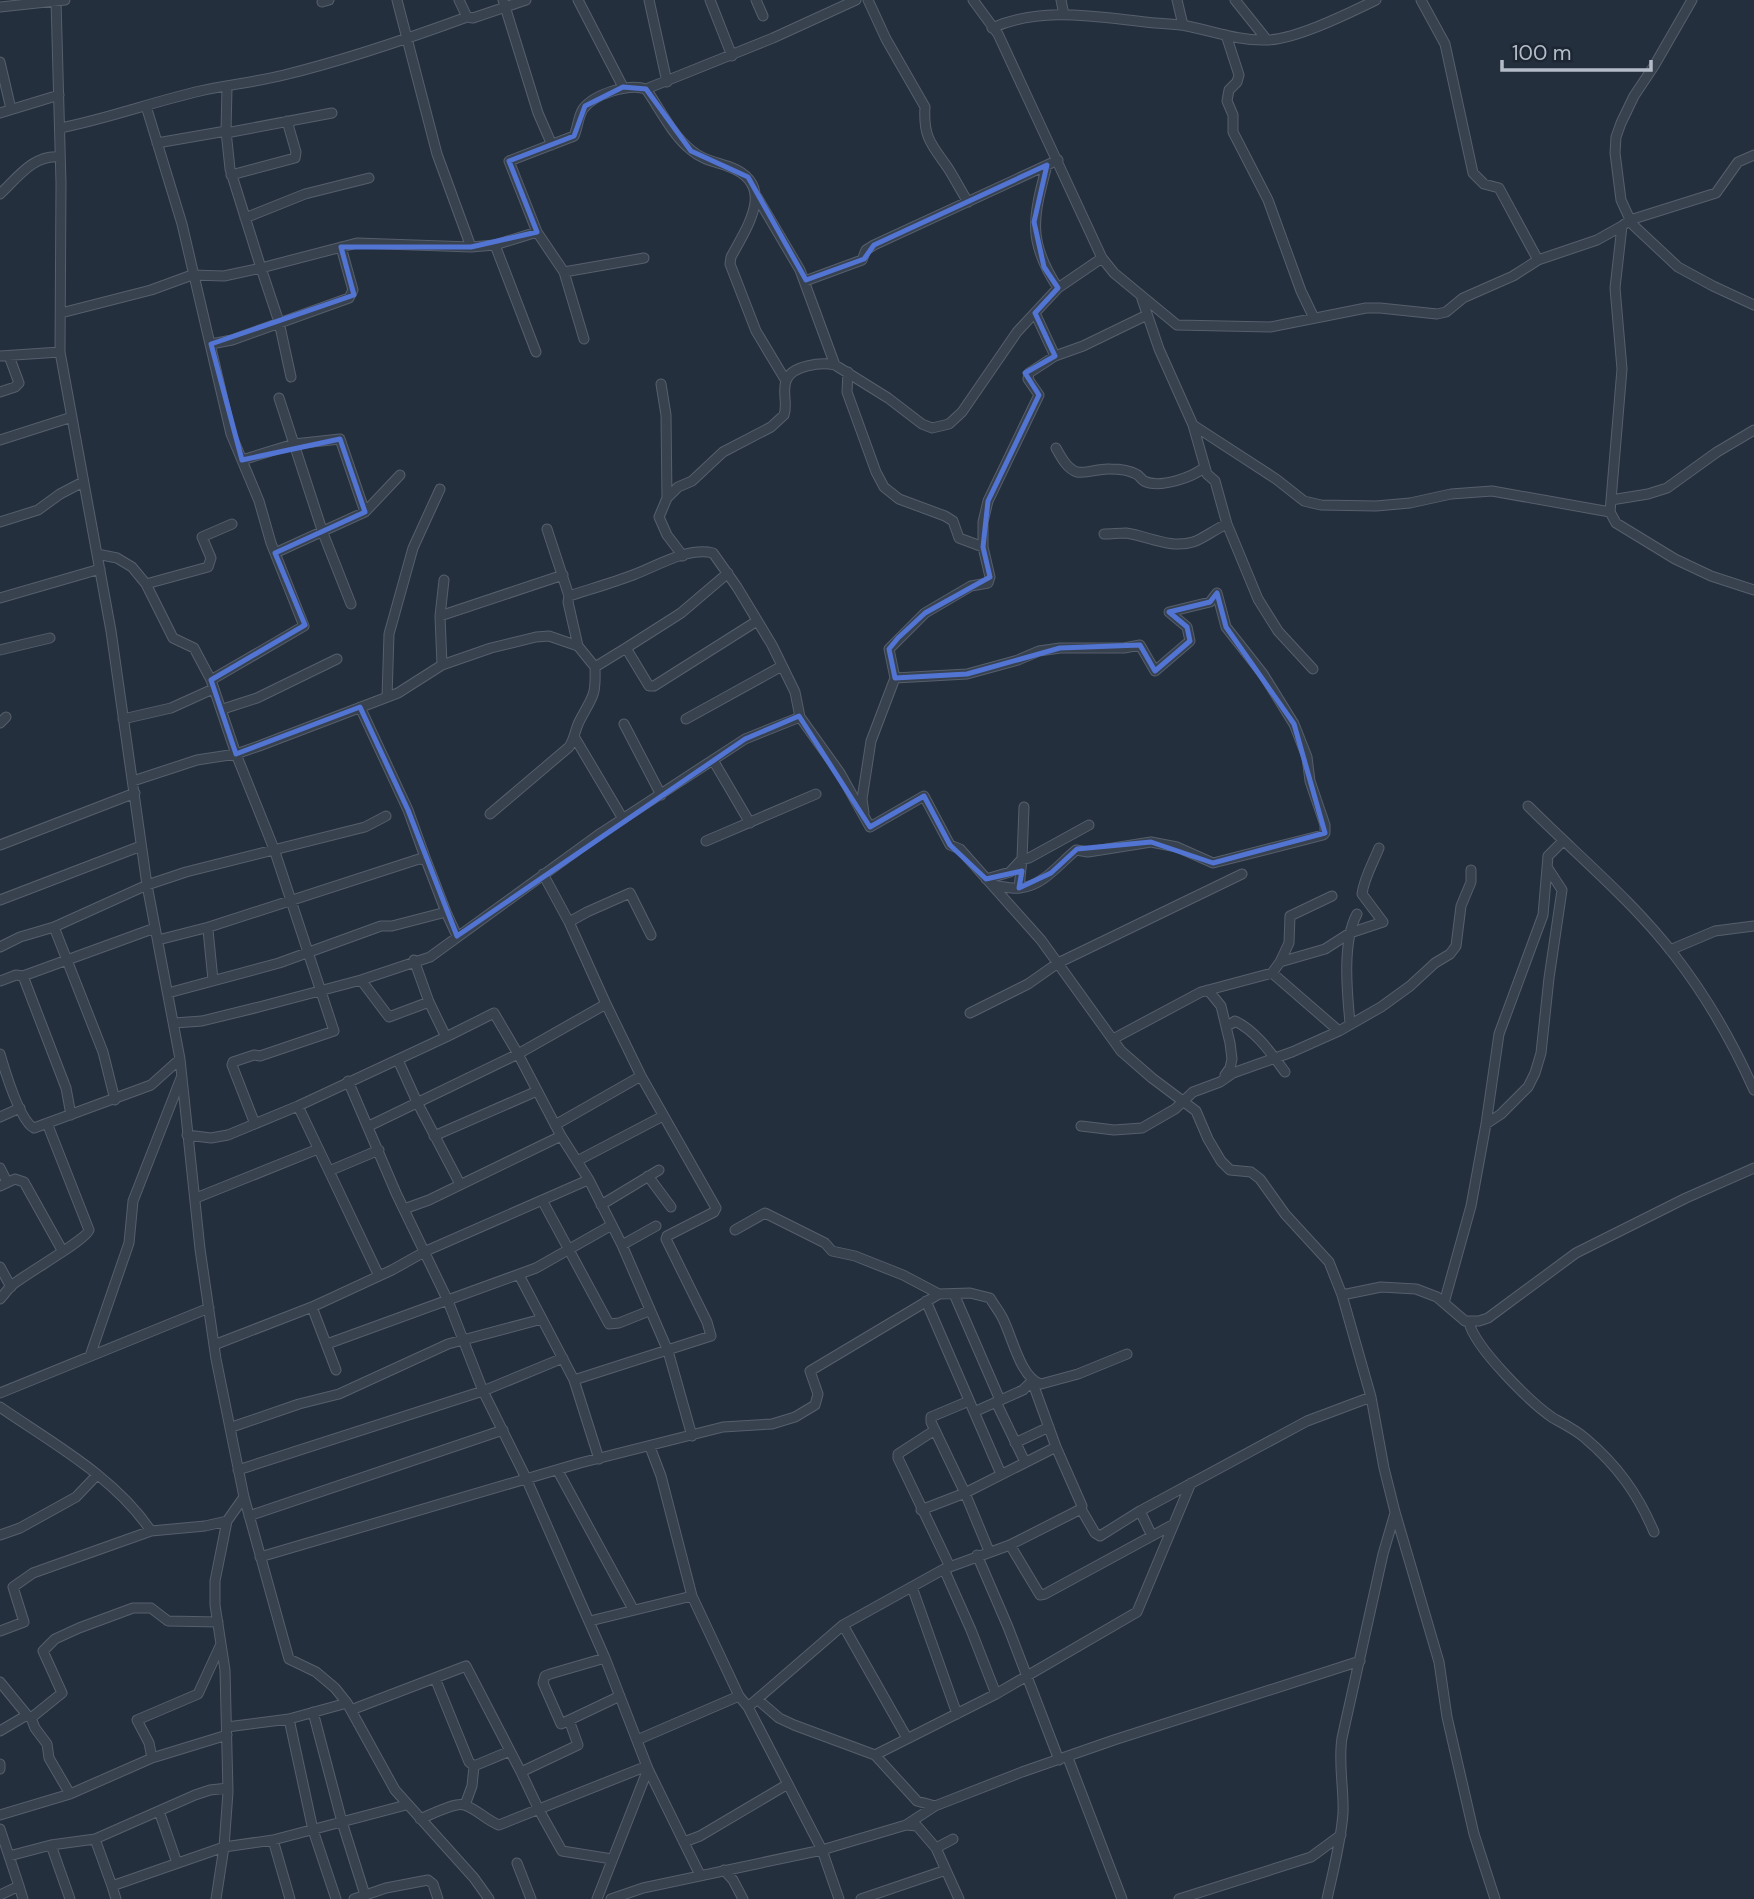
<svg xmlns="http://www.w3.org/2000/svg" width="1754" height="1899" font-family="'DM Sans',sans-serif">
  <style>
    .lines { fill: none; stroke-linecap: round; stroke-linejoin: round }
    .minor-casing { stroke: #565f6c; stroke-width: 11 }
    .minor { stroke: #38414e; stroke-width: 9 }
    .marked { fill: none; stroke: #5274d3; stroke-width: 5; stroke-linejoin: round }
  </style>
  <rect width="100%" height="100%" fill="#242f3e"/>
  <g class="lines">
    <!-- minor casing -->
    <g class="minor-casing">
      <path id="minor" d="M56,0L61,183L60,352L111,631L147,885L180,1059L200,1249L216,1359L244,1497L289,1659L316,1672L335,1688L347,1703L395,1790L474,1878L489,1899
        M397,0L437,154L471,247
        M459,0L467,17L473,18L526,0
        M503,0L538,113L552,145
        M578,0L623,87
        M649,0L667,82
        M710,0L732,56
        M756,0L763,16
        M868,0L886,39L925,107C923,138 932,145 948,168C955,179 961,191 968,202
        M973,0L998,34L1102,258L1114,273L1177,325L1270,327L1366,308H1380L1437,314L1446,312L1463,298L1513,276L1538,260L1597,240L1622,226
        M1061,0L1064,15
        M1177,0L1183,25
        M1235,0L1267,40
        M1421,0L1445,44L1473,173L1484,184L1499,188L1538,260
        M1692,0L1654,66L1634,96L1621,123L1616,137L1615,153L1621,200L1632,224L1678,267L1713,286L1754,305
        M322,2L329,0
        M0,7L65,0
        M992,28C1044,5 1101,18 1155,23C1166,24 1177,24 1187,26C1213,31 1239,41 1266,40C1295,40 1349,13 1376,0
        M1226,35L1239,75L1237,82L1229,90L1227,101L1233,115V132L1268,200L1301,291L1314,318
        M0,62L11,109
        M227,88L226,131L230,169L261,268L357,243L471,247L495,245L537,232L509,161L574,136C578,127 578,117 583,109C594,94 629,83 646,89C660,109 672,135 691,150C702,160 717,162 730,167C777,185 747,227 731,257L730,264L756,331L786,381
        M646,89L773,38L856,0
        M146,106L182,224L231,434L259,501L271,543L304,626L211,680
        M0,113L59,95
        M60,128C107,119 152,102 200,91C227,85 256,82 284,75C346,60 407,39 467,17
        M226,133L332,113
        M157,143L226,131
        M1754,155L1738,162L1716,193L1630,220L1622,226L1615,288L1622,369L1610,512L1616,523L1675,559L1711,576L1754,590
        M1047,165C1033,218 1027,241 1058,288
        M231,175L295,158L296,152L287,121
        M0,194C18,177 34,154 60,157
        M757,197L800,270L835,365
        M245,218L305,194L369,178
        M537,232L564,272L644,258
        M495,245L536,352
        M564,272L584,339
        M805,281L862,260L866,250L874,245L1058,160
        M1142,299L1159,349L1193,425L1276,479L1304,501L1321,505L1376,506L1410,503L1451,494L1492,491L1610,512
        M61,313L151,290L192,275L224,276L261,268L279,322L291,377
        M211,344L232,340L349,298L353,290L341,247
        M0,356L60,352
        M1055,356L1083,346L1147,315
        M848,372L847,392L876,472L884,487L899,499L945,516L953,521L959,538L983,547
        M661,384L666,415L667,498
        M0,392L15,387L19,383L9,356
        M279,398L323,533L351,604
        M1193,425L1207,474L1215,481L1227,524L1258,599L1278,631L1313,669
        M0,440L72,417
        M1056,448C1061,457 1067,469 1077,472C1087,474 1099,468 1110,469C1118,469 1129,470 1136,474C1139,475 1141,479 1144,481C1160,489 1193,477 1205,467
        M242,460L294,444L340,439L365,512
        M1611,500L1648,494L1667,488L1717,452L1754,430
        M0,522L38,510L60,494L83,482
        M547,529L569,596
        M1104,534C1111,534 1119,533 1126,533C1148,536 1170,549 1193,542C1203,539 1215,529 1227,524
        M275,553L365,512L400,475
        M97,554L117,558L132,567L146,584L173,638L194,648L211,680L236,754L274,849L334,1031L260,1056L254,1055L233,1062L232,1065L255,1124
        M683,556L667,535L659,517L667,498L678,487L692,481L723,452L771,427L784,415C788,404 782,392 786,381C791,365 822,362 835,365L888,398L922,424L932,428L949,424L962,412L1017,332L1058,288L1102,258
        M728,573L681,613L626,648L649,686H654L757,621
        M146,584L208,567L211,558L202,537L232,524
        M0,598L100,569
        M440,616L563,575
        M578,646L568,602L569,596C590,589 612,583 633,575C657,566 687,547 713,553L737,587L772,645L795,692L800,717L840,773L870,827L924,796L950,845L960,849L1041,940L1121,1051L1152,1078L1196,1111L1208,1139L1221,1161L1230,1170L1251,1172L1260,1179L1285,1214L1329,1262L1342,1295L1371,1397L1384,1468L1395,1512L1439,1662L1447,1717L1474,1834L1495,1899
        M0,650L50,638
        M442,665L440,616L444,580
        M895,678L967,674L1018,660L1039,651L1060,648H1124L1140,645L1155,671L1190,641L1187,627L1169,612L1210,602L1217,593L1226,627L1263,674L1294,724L1307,757L1310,781L1325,825V833L1323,835L1213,863L1177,847L1151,842L1088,852L1076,850C1059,864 1043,886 1020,888C1011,889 1000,886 992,885
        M387,697L389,634L413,548L440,489
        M360,707L408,810L426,860
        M223,709L257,698L337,659
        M123,719L171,708L213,689
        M686,719L782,666
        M0,723L6,717
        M624,724L661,795
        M575,738L623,819
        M713,760L750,823
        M133,781L197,760L236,754L259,746L398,693L442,665L491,648L536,637L549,636L578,646L595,667
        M1528,806C1577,855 1633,901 1675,956C1706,996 1733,1043 1754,1090
        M864,813L862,799L871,741L895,678L889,649L925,613L971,586L988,583L990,577L983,547V522L988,501L1039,395L1028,379L1029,373L1055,356L1035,313
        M490,814L569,747C575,738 575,729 580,720C593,695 596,697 595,667L626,648
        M706,841L816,794
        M0,845L135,793
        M543,874L569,922L606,1004
        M986,879L1010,872L1022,859L1029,858L1089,825
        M1019,888L1022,859L1024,807
        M0,900L141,846
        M569,922L587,912L630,893L651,935
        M54,927L103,1052L115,1100
        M158,940L209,927
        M0,947L20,937L54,927L147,885L186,872L365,827L386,816
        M1670,950L1715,931L1754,926
        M414,960L429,1002L446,1037L494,1013L518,1054L606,1004L641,1076L716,1208L714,1212L667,1236L666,1239L707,1322L711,1336L574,1380
        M1280,962L1325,949L1350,933L1383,922L1362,894C1364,878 1373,863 1379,848
        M1272,973L1339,1031
        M23,976L155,928
        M213,980L208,930L209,927L419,859L426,860L446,912
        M361,980L389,1017L429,1002
        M0,981L16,975L23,976L66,1088L71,1115
        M1208,990L1221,1006L1230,1043L1232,1059L1230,1068L1225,1075
        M168,993L279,963L381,926H392L446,912L457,936
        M970,1013L1028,984L1058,963L1242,874
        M174,1023L202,1021L259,1007L361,980L430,957L601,833L745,739L800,717
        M1225,1023L1231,1024L1235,1021C1256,1031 1271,1053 1285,1072
        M1350,1023C1347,992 1342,941 1357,914
        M1113,1039L1201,992L1272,973L1280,962L1289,943L1290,916L1332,896
        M0,1054C5,1071 20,1121 34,1128L151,1085L180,1059
        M398,1060L417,1102L460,1184
        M348,1081L396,1193L448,1301L483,1391L526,1478L605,1658L648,1769L700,1875
        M298,1106L329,1171
        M0,1117L20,1108
        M1486,1124L1501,1114L1528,1087L1535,1073L1541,1053L1549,978L1562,890L1547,867
        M555,1125L641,1076
        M369,1126L518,1054L561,1136L429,1200L404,1209
        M1081,1126L1114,1130L1142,1128L1175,1109L1193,1092L1220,1082L1233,1073L1292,1052L1339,1031L1381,1007L1410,986L1435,963L1450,954L1456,946L1461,906L1471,882V870
        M187,1135L211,1138L228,1135L298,1106L446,1037
        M434,1136L537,1091
        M561,1136L589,1180L622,1245L656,1226
        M379,1150L329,1171L379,1276
        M577,1161L663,1116
        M0,1168L7,1182
        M648,1176L671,1207
        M0,1186L15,1179L24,1182L62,1250
        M196,1198L318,1149
        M542,1200L609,1324L619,1323L649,1311
        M601,1205L659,1170
        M735,1230L765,1213L825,1243L832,1251L855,1256L903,1275L939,1294L970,1293L990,1298C994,1305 999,1311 1002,1317C1012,1335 1020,1378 1041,1384L1078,1374L1127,1354
        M622,1245L668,1351L692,1436
        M0,1267L11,1287
        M519,1275L574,1380L599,1459
        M954,1294L1000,1400
        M1342,1295L1381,1287L1416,1289L1437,1297L1465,1321H1479L1488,1318L1576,1253L1686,1198L1754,1168
        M0,1299C4,1295 7,1290 11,1286C25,1274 86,1240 89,1230L47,1123
        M926,1301L1001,1474
        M1444,1303L1471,1206L1486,1124L1499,1034L1543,915L1548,856L1563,841
        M312,1307L336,1370
        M1469,1322C1474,1347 1531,1403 1553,1418C1564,1424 1576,1430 1585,1438C1617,1465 1638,1494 1654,1532
        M327,1344L536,1268L610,1226
        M214,1345L312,1307L392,1270L426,1251L588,1180
        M90,1356L129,1243L133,1201L181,1078
        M0,1393L209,1308
        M969,1401L931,1417V1422L965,1493L989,1551
        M996,1402L1025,1462
        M0,1407C52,1443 115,1477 151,1531
        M232,1427L299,1404L339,1394L448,1344L542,1319
        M935,1430L898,1454V1458L950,1567
        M1015,1443L1049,1427
        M650,1447L661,1476L692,1596L739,1696L748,1707L822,1850L839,1899
        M238,1470L483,1391L563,1358
        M558,1471L633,1609
        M1081,1509L1095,1533L1100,1536L1140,1511L1307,1421L1371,1397
        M921,1510L965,1493L1056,1447
        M1140,1511L1152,1536
        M249,1516L503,1430
        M0,1535L20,1528L76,1497L97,1475
        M1010,1545L1040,1595L1045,1594L1174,1524
        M977,1555L1008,1627L1059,1760
        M260,1557L580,1463L723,1427L772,1424L795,1417L815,1405L818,1394L810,1371L939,1294
        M944,1569L971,1630L996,1694
        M912,1587L957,1714
        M590,1621L692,1596
        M843,1625L907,1738
        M0,1631L24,1622L13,1587L33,1573L151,1531L205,1526L227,1521
        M605,1658L550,1674L545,1676L543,1683L561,1724L620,1696
        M435,1678L469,1762L474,1766L510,1751
        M0,1682L27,1715L0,1731
        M757,1699L779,1718L794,1725L875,1755L917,1801L935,1806
        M748,1707L843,1625L944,1569L1010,1545L1081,1509L1082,1506L1056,1447L1032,1381L1023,1390L974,1412
        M351,1710L466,1666L521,1772
        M313,1712L342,1822L365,1895
        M289,1719L313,1830L336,1899
        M569,1720L578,1745L521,1772L539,1810L562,1851L612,1859
        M227,1727L289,1719L347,1703
        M637,1740L739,1696
        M875,1755L996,1694L1137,1612L1191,1483
        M152,1758L227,1735
        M1068,1758L1122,1899
        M0,1764V1769
        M70,1794L49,1758L47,1744L35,1728L31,1718L62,1693L43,1651L55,1639L79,1628L133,1608H151L168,1621L218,1622
        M465,1805L472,1786L474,1766
        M159,1811L177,1863
        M0,1815L70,1794L152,1758L149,1743L137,1720L198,1694L221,1644
        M420,1819C430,1815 455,1802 464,1805C477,1809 486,1820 499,1825L647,1766
        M906,1825L935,1806L1022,1772L1114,1740L1360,1661
        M0,1829L19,1886L0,1895
        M95,1839L112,1886L224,1847L273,1840L290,1899
        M273,1840L406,1805
        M684,1842L700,1836L788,1784
        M51,1845L70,1899
        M936,1848L953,1839
        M9,1856L51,1845L95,1839L195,1795L210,1790L228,1788
        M517,1863L531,1899
        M724,1870L733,1880L743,1899
        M19,1886L23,1899
        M112,1886L116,1899
        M216,1899L224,1847L228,1792L225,1670L215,1605V1581L227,1521L244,1497
        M354,1899L386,1888L428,1880L433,1884L438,1899
        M597,1899L648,1769
        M611,1899L643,1888L822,1850L906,1825L917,1826L936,1848L959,1899
        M861,1899L946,1870
        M1179,1899L1311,1857L1341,1835
        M1327,1899C1333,1871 1341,1842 1343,1813C1344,1788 1338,1763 1342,1738L1383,1554L1395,1513"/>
    </g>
    <!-- minor -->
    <use href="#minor" class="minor"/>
  </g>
  <!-- marked area -->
  <path class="marked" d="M623,87L646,89L691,151L748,177L806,280L864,259L874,245L1047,165L1034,222L1044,267L1058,288L1035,313L1055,356L1025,373L1039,395L988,501L983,547L990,577L925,613L898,638L889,649L895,678L967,674L1060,648L1140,645L1155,671L1190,641L1187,627L1169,612L1210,602L1217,593L1226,627L1294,724L1325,833L1213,863L1151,842L1077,849L1051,873L1019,888L1022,871L986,879L950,845L924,796L870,827L799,716L745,739L457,936L408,810L360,707L236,754L211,680L305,625L275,553L365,512L340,439L242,460L211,344L354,295L341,247H471L537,232L509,161L574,136L585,106Z"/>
  <!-- scale -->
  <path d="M1502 60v10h149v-10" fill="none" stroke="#b4bcc9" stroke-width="3.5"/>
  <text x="1512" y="60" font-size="21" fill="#b4bcc9" stroke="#1d2633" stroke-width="5" paint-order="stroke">100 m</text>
</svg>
